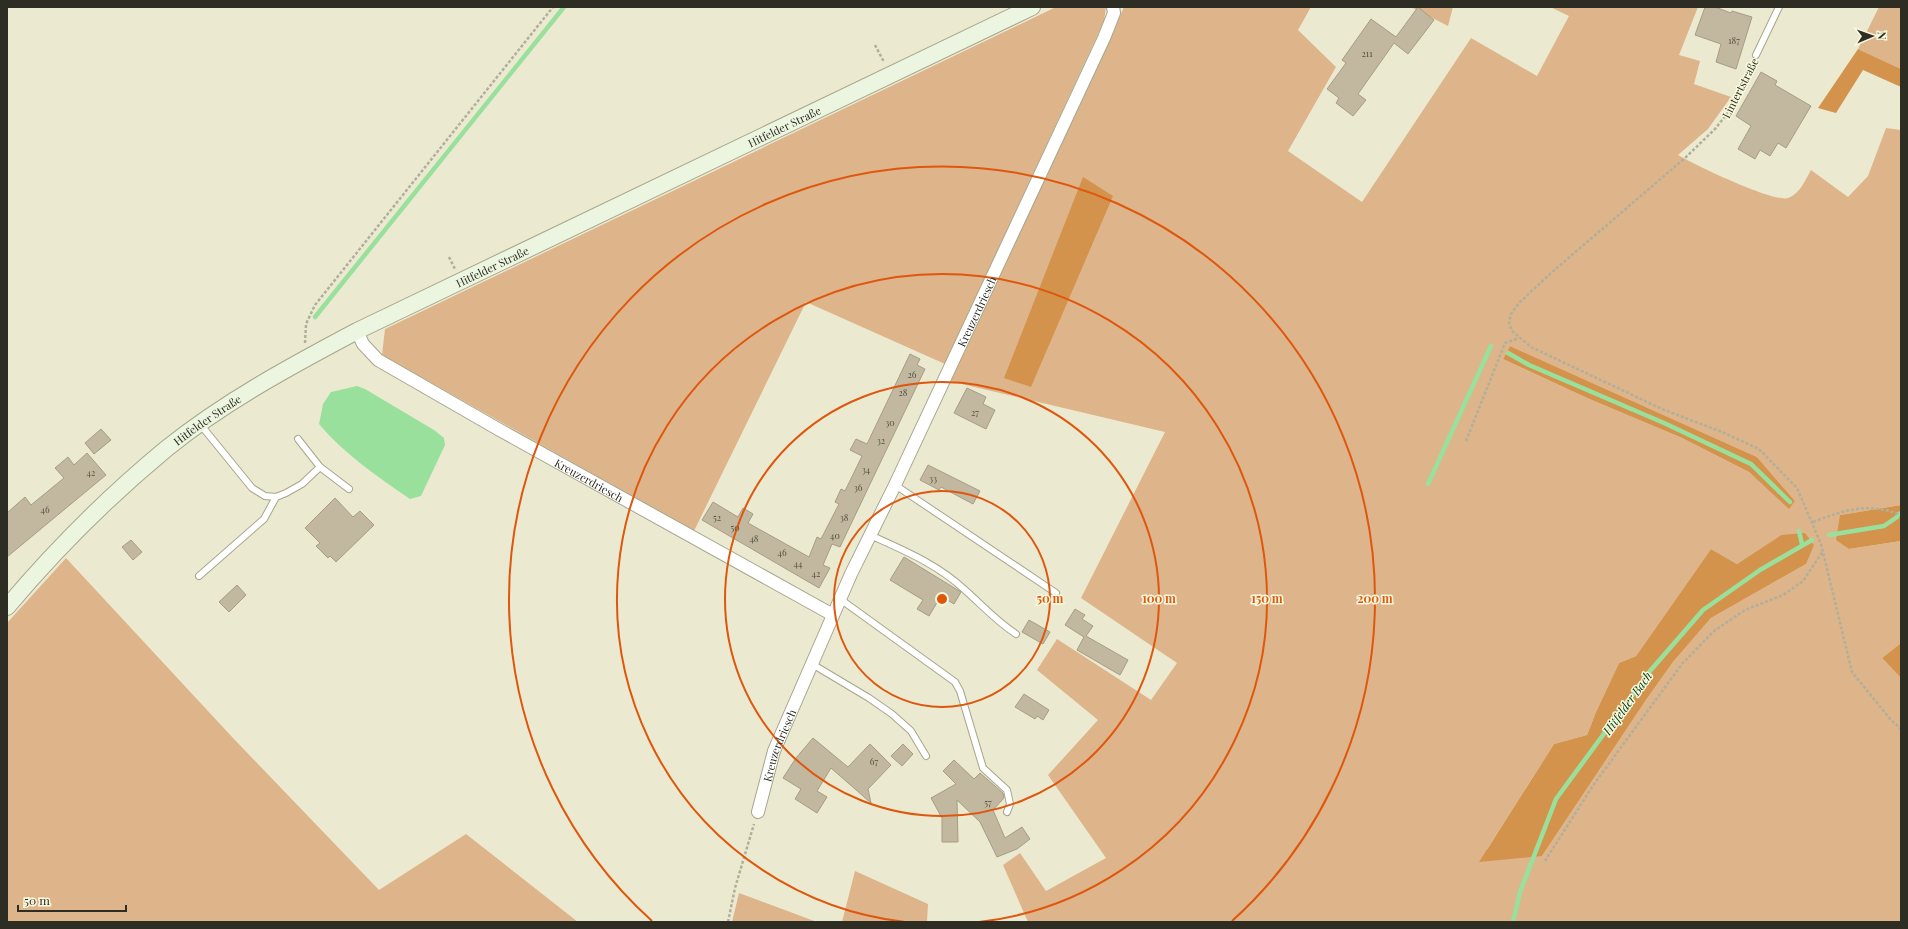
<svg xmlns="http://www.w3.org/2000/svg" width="1908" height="929" font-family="'Playfair Display',serif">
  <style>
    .green { fill: #deb48b; fill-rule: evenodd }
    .forest { fill: #d4934c }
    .water { fill: #99e09d }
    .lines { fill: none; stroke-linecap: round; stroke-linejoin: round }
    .stream { stroke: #99e09d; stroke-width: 4.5 }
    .building { fill: #c2b79f; stroke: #a79c85 }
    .lane-casing { stroke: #a7a68d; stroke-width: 8 }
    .street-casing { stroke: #a7a68d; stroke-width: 14 }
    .secondary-casing { stroke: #a7a68d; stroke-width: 18 }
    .path { stroke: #b0af9a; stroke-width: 2.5; stroke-dasharray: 3 2; stroke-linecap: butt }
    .lane { stroke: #fff; stroke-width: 6 }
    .street { stroke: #fff; stroke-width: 12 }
    .secondary { stroke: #ecf5df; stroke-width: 16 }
    .ring { fill: none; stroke: #df570d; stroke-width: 2 }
    .labels { text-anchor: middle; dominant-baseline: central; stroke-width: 3; stroke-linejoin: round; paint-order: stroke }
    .number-label { font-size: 9px; fill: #525042 }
    .street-label { font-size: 11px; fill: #2d2d23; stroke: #f8f8dd }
    .water-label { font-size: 12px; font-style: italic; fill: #02370c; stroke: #f8f8dd }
    .centre { fill: #df570d; stroke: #f8f8dd; stroke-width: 2 }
    .ring-label { font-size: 12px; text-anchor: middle; font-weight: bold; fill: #df570d; stroke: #f8f8dd; stroke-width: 3; stroke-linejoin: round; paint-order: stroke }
  </style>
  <rect width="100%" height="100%" fill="#ebead0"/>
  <!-- green -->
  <path class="green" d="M1056,7H1106L1104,21L945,364L806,302L694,531L382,355L385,329Z
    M1124,7H1311L1298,30L1336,67L1288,151L1362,202L1471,38L1537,76L1569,16L1550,7H1698L1679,55L1700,61L1694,84L1731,97L1708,129L1678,155C1693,164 1774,203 1788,198C1800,194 1805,180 1811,170L1848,197L1868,176L1886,128L1901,130V505L1840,515L1849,549L1901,541V643L1882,658L1901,678V922H1028L1003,865L1020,853L1046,891L1106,858L1048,775L1098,720L1037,670L1057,639L1151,700L1177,663L1081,598L1165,432L949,381ZM1510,346L1757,457L1795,501L1789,508L1749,472L1682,438L1587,398L1503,359ZM1781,535L1806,564L1711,618L1673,662L1646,700L1542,856L1487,849L1554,744L1587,735L1596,712L1619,663L1636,656L1711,549L1737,564Z
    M1411,7H1453L1448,26Z
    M1879,7H1901V69L1858,49Z
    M66,558L233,738L379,890L466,834L578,922H7V623Z
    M855,871L928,904L927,922H842Z
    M739,893L817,922H732Z"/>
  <!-- forest -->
  <path class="forest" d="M1858,49L1901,69V87L1863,70L1836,113L1818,108Z
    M1083,177L1113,196L1031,387L1004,378Z
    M1510,346L1757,457L1795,501L1789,509L1749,472L1682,438L1587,398L1503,359Z
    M1901,505V541L1849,549L1836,540L1840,515Z
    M1805,533L1814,545L1806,564L1711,618L1673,662L1646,700L1542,856L1479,862L1554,744L1587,735L1596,712L1619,663L1636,656L1711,549L1737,564L1781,535Z
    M1901,643V678L1882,658Z"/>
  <!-- water -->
  <path class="water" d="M357,386L365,389L434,430L444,438L445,445L421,496L410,499C378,477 344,454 319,424L323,404L331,392Z"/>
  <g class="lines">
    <!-- stream -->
    <path class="stream" d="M315,317L564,7
      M1508,353L1529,365L1664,423L1751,464L1790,502
      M1428,484L1491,346
      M1899,514L1901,513
      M1799,531L1802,544
      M1829,535L1884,526L1897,517
      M1513,922L1520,892L1556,799L1650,671L1703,610L1760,570L1812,540"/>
  </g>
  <!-- building -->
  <path class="building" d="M1418,7L1434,20L1408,54L1394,43L1358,94L1366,100L1353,116L1336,103L1339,98L1327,89L1346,63L1342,60L1371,19L1396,37Z
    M1705,7H1715L1731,13L1732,11L1752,17L1736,69L1716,62L1721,44L1695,35Z
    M1761,72L1777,81L1775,85L1811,106L1786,148L1778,143L1770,156L1760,150L1755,159L1738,149L1751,126L1736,116Z
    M910,354L920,359L917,365L925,369L840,547L832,544L823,565L830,568L819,588L702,520L713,502L738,517L743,508L753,514L748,523L809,557L817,537L821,539L839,504L835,502L841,489L845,491L862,456L850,450L856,439L867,444Z
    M967,388L986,397L983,404L995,410L986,429L954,413Z
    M101,429L111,440L94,454L85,443Z
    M87,453L106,475L7,557V513L25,497L31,505L64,478L55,468L68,457L74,465Z
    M928,465L980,491L973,504L941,487L939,490L920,480Z
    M335,498L353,517L360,511L374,525L336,562L330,556L328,558L316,546L320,543L305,528Z
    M131,540L142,552L133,560L122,547Z
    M904,557L961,592L954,604L941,596L929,616L917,609L923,600L890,580Z
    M237,585L246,595L229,612L219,602Z
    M1075,609L1085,615L1082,619L1093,626L1086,636L1128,660L1120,675L1077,650L1084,637L1065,625Z
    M1029,620L1050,632L1043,644L1022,632Z
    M1024,694L1049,710L1043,720L1037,716L1035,719L1015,707Z
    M813,738L848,767L870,744L891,765L868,789L871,803L831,768L817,791L827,797L817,813L795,799L801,789L783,778L796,758Z
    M903,744L913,754L902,766L891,756Z
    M954,760L974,779L980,773L1003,793L1004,798L993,810L1005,838L1022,827L1030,839L1017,849L997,857L980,822L957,800L958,842H942V818L931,798L956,784L943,771Z"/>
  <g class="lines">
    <!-- lane casing -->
    <g class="lane-casing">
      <path id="lane" d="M1756,55L1779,7
        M200,424L252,488L265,496L276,497L286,493L302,484L320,467L349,489
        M298,439L320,467
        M895,485L1056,593
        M870,535C905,551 937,564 965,590C983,606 996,621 1016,634
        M199,576L264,519L276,497
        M840,599L955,682L960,691L983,768L1007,790L1010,804L1007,812
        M812,664L869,698L892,714L911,731L926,756"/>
    </g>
    <!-- street casing -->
    <g class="street-casing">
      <g id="street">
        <path id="s1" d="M357,331L363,344L378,360L498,429L833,615"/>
        <path id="s2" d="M758,812L774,751L851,574L895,485L1104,38L1114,13L1113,7"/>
      </g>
    </g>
    <!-- secondary casing -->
    <g class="secondary-casing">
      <g id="secondary">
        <path id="s3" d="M7,607C55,550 108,497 166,449C224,402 291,366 357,331L1032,7"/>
      </g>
    </g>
    <!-- path -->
    <path class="path" d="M875,45L884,62
      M1753,63L1730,110L1715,129L1685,158L1551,273L1519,303L1511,314L1509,323L1512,331L1531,347L1662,409L1722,432L1759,449L1797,488L1821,544L1852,672L1891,720L1901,729
      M449,257L455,269
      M305,343L306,324L315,305L553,7
      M1466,441L1505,343L1519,338
      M1813,522C1844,510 1868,502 1901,515
      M1545,861L1592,787L1682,664L1714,631L1745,610L1783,595L1803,581L1823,551
      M728,922L735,888L754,824"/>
    <!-- lane -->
    <use href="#lane" class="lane"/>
    <!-- street -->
    <use href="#street" class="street"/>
    <!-- secondary -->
    <use href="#secondary" class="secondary"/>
  </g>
  <!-- distance rings -->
  <g class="ring">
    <circle cx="942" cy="599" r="108"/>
    <circle cx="942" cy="599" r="217"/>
    <path d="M905 922A325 325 0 1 1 979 922"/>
    <path d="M652 921A433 433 0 1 1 1232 921"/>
  </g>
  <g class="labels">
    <!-- number labels -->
    <g class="number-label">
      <text x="1734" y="40">187</text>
      <text x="1367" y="53">211</text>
      <text x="912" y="374">26</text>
      <text x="903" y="392">28</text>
      <text x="975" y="412">27</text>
      <text x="890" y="422">30</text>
      <text x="881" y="440">32</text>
      <text x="866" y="469">34</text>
      <text x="91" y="472">42</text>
      <text x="933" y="478">33</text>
      <text x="858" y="487">36</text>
      <text x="45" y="509">46</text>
      <text x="717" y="517">52</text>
      <text x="844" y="517">38</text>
      <text x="735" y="527">50</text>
      <text x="835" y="535">40</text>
      <text x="754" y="538">48</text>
      <text x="782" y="552">46</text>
      <text x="798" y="563">44</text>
      <text x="816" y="573">42</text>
      <text x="874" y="761">67</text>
      <text x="988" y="802">57</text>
    </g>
    <!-- street labels -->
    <g class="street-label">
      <text transform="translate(1740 88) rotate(-63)">Lintertstraße</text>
      <text stroke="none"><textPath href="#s3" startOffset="923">Hitfelder Straße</textPath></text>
      <text stroke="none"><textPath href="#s3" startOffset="599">Hitfelder Straße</textPath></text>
      <text stroke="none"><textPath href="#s2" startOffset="547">Kreuzerdriesch</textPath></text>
      <text stroke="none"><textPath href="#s3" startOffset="275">Hitfelder Straße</textPath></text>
      <text stroke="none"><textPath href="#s1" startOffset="279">Kreuzerdriesch</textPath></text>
      <text stroke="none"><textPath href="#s2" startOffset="70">Kreuzerdriesch</textPath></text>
    </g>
    <!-- water labels -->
    <g class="water-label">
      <text transform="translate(1627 703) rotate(-54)">Hitfelder Bach</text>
    </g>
  </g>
  <circle cx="942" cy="599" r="6" class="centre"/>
  <g class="ring-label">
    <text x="1050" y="603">50 m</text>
    <text x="1159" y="603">100 m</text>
    <text x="1267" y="603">150 m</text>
    <text x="1375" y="603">200 m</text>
  </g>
  <!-- border -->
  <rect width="1908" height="929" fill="none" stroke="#2d2d23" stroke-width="16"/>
  <!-- north arrow -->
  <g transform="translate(1872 36) rotate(88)" stroke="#f8f8dd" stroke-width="3" paint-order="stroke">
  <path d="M0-3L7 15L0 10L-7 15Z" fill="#2d2d23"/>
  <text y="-6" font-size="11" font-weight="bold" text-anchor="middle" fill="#2d2d23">N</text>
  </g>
  <!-- scale -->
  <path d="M18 905v6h108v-6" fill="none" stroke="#2d2d23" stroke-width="2"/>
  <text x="24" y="905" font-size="12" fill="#2d2d23" stroke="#f8f8dd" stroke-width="3" paint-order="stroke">50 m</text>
</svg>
